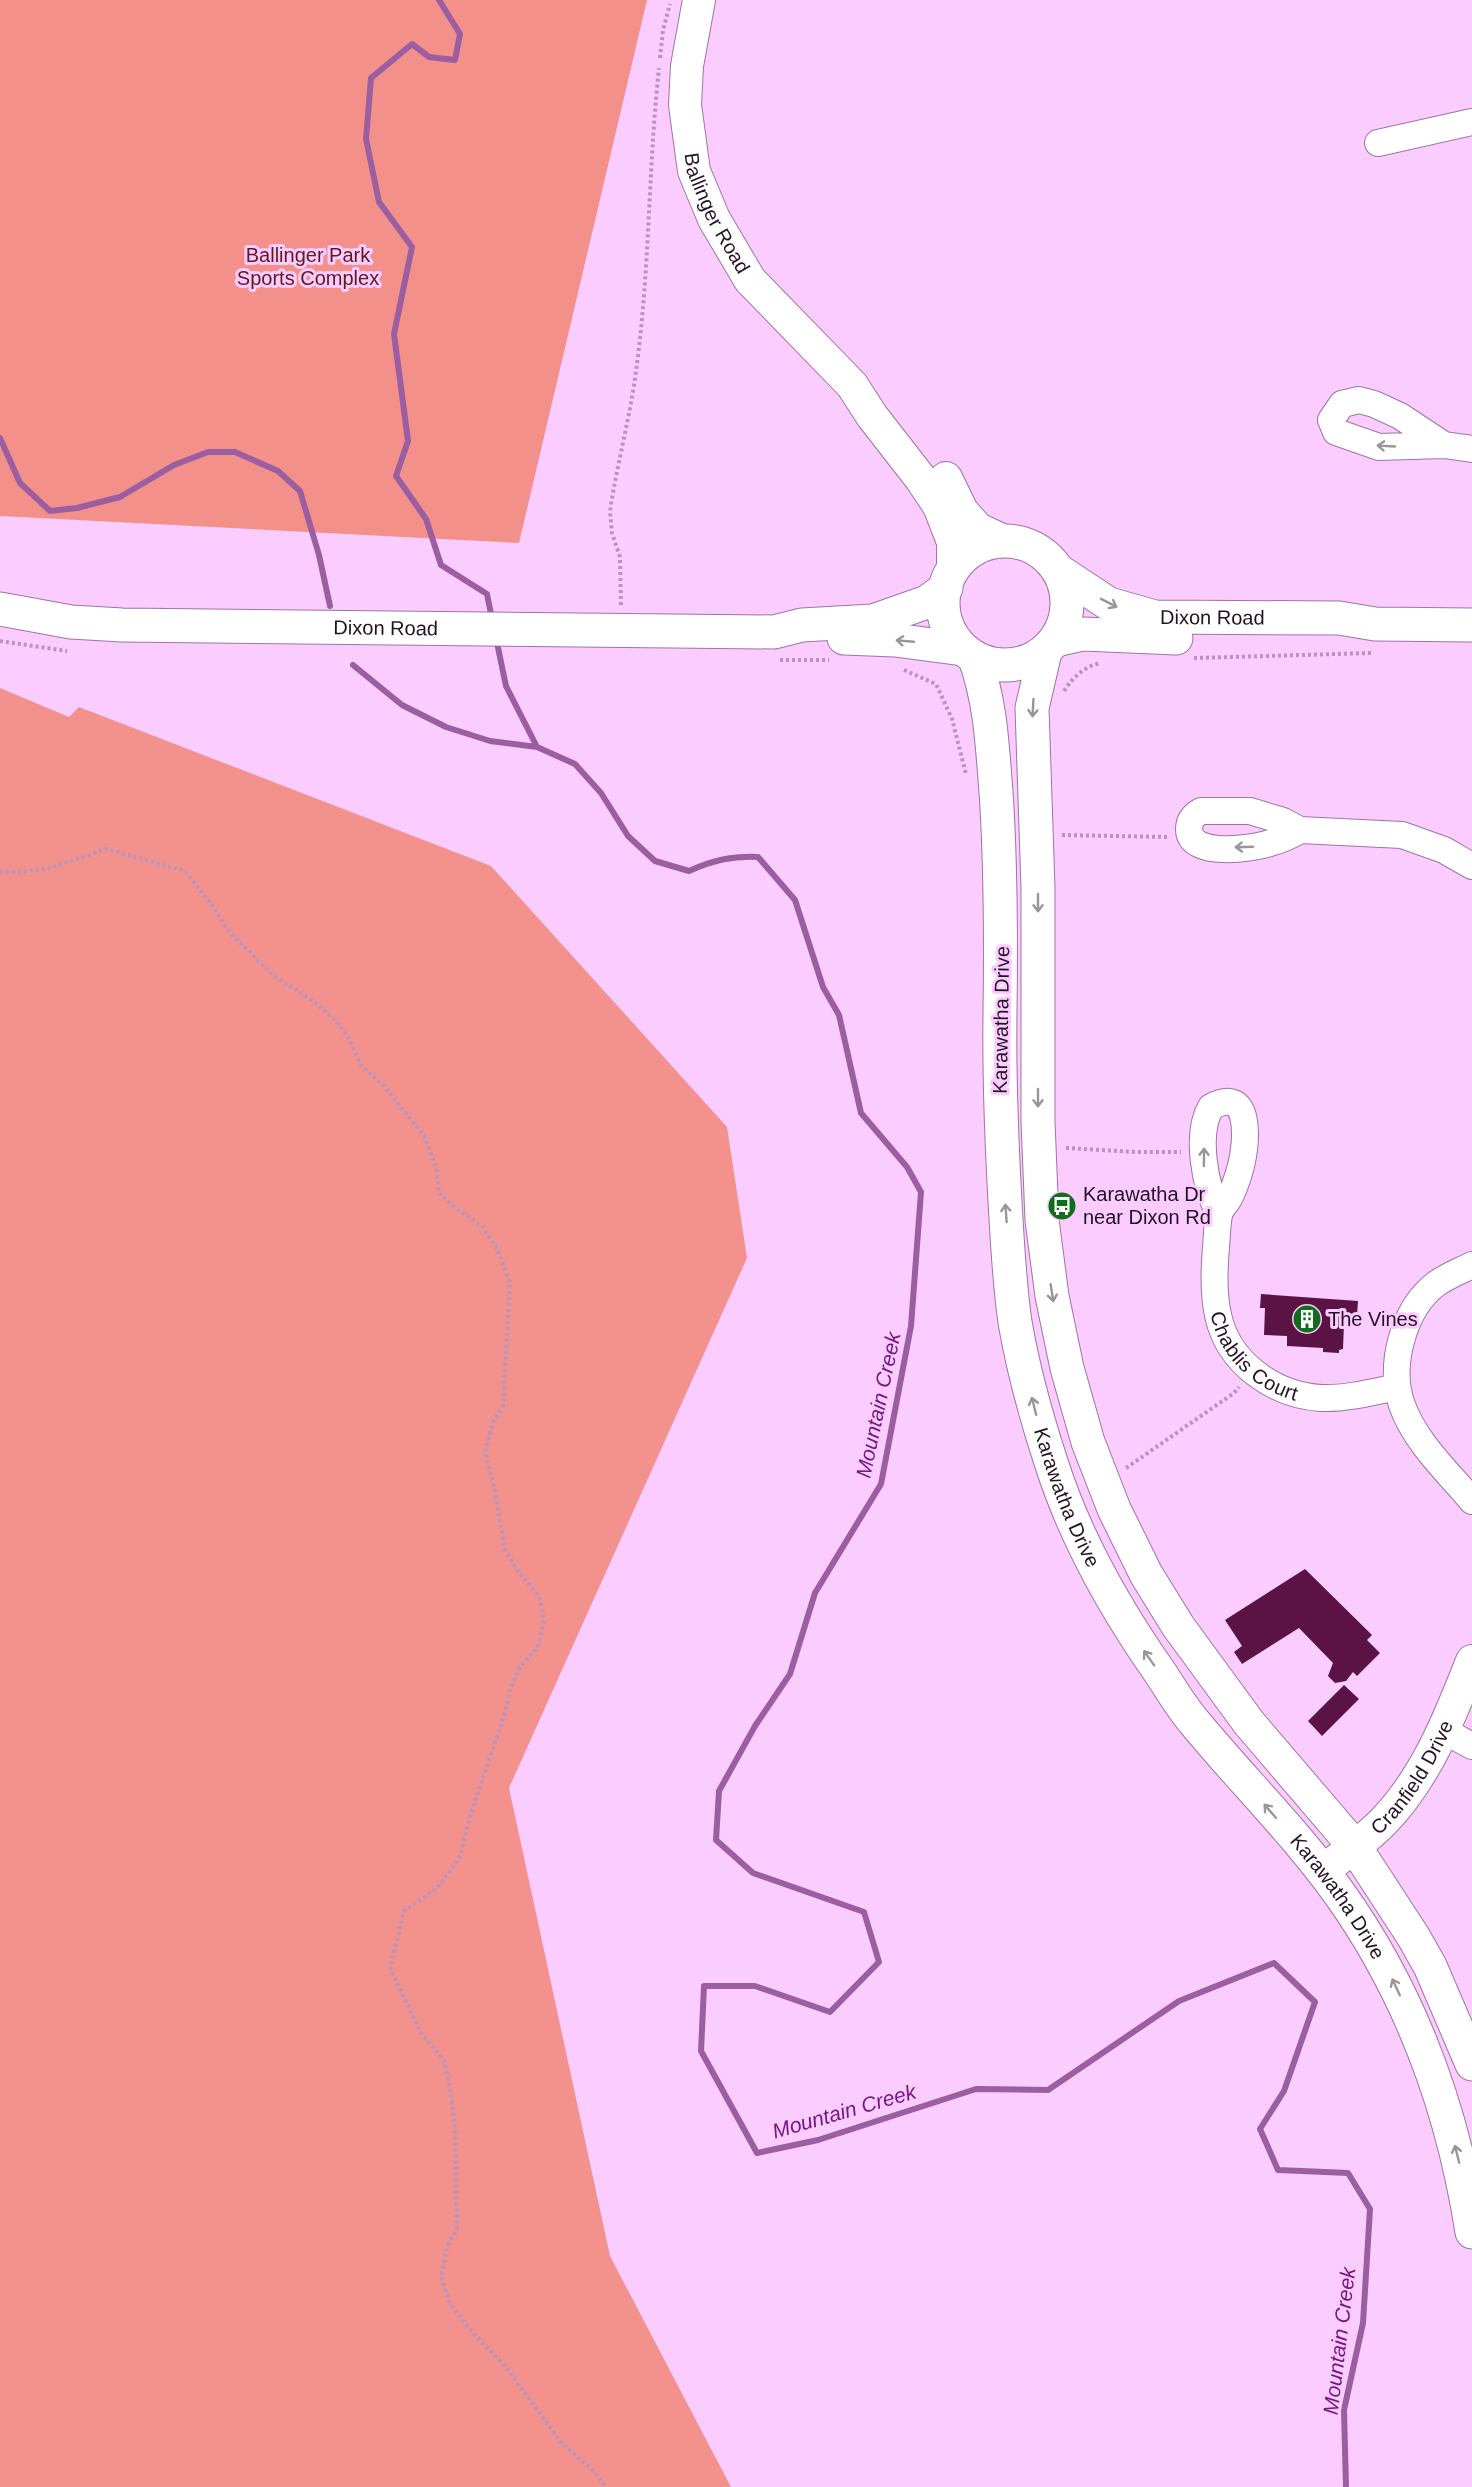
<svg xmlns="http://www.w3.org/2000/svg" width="1472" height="2487" font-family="Helvetica,sans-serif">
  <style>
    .green { fill: #f3908a }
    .forest { fill: #f3928c }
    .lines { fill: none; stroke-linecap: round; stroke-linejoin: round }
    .stream { stroke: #9b5fa1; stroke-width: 6 }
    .building { fill: #5b1244 }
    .minor-casing { stroke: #9f74a2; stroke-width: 28 }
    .tertiary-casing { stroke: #9f74a2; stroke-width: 34 }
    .secondary-casing { stroke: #9f74a2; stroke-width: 35 }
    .path { stroke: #b993bc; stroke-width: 4; stroke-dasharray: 3 3; stroke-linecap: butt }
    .minor { stroke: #fff; stroke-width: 26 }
    .tertiary { stroke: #fff; stroke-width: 32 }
    .secondary { stroke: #fff; stroke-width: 33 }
    .oneway { stroke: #9c949c }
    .labels { text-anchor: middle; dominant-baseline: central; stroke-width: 6; stroke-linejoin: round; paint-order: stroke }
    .street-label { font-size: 20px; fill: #231224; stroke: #fbccff }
    .park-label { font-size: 20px; fill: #631819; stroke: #fbccff }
    .poi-label { font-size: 20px; fill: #231224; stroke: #fbccff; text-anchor: start }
    .water-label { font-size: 21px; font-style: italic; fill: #781682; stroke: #fbccff }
  </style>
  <rect width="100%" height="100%" fill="#fbccff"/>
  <!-- green -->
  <path class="green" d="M0,0H647L519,543L0,516Z"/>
  <!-- forest -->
  <path class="forest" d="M0,688L69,717L79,707L491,866L727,1127L747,1258L509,1788L610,2256L731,2487H0Z"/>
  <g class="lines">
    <!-- stream -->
    <path class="stream" d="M439,0L460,34L455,60L429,57L412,44L371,78L366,139L379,202L412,247L394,334L408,441L396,476L426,519L441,565L487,594L492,619
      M0,438L20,483L50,511L77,508L120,497L174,465L208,452H235L278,471L300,491L319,555L330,606
      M496,638L506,686L537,747
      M353,665L402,705L446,727L490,741L537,747L575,764L601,793L628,836L655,861L689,871C713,860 732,856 758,857L795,900L823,987L839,1015L861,1113L907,1167L921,1192L911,1326L881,1484L815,1593L790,1674L755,1726L719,1791L716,1840L753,1873L864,1912L879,1962L830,2012L755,1986H704L701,2051L757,2153L818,2140L976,2089L1048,2090L1179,2001L1274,1963L1315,2002L1284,2091L1260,2129L1278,2170L1348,2173L1370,2209L1363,2323L1344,2410L1346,2487"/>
  </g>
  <!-- building -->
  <path class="building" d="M1261,1294L1358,1301L1357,1315L1351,1314L1350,1324H1344L1343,1349L1339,1350V1353L1323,1352V1348L1287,1346V1336L1264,1335L1265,1308H1260Z
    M1305,1569L1372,1635L1367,1640L1380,1653L1357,1676L1353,1672L1346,1681L1335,1683L1328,1676L1333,1663L1299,1628L1242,1664L1234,1652L1242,1646L1225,1620Z
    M1344,1685L1359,1699L1322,1736L1308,1721Z"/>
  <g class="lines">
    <!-- minor casing -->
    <g class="minor-casing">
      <g id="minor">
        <path d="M1378,143L1472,122"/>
        <path d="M1444,445L1400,416L1374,404L1359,400L1342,404L1331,420L1336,432L1379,447L1444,445L1472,449"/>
        <path d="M1300,830C1290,836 1281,840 1270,843C1252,849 1189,858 1189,829C1189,820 1194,815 1201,811H1250L1283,821L1300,830L1402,835L1444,850L1472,866"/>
        <path id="s1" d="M1219,1213C1205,1187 1195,1134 1211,1107C1252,1084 1247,1142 1241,1166C1238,1177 1234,1190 1228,1200C1225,1205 1220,1209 1219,1215C1217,1225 1217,1237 1216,1247C1214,1270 1213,1293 1218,1315C1228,1363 1274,1395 1321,1398C1346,1399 1373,1392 1397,1387"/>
        <path d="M1472,1265C1460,1271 1447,1276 1436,1284C1403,1309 1388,1367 1402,1405C1415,1442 1447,1471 1472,1501"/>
        <path d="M1443,1730L1472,1746"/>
      </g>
    </g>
    <!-- tertiary casing -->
    <g class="tertiary-casing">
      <g id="tertiary">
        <path id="s2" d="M699,0L687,66L685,105L694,171L714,219L750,280L852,385L872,416L921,479L939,506L953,542V570"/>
        <path d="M946,478L962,511L978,529L1004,541"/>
        <path id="s3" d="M1322,1871C1343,1856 1365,1840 1383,1822C1426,1778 1450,1717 1472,1661"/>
      </g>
    </g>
    <!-- secondary casing -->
    <g class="secondary-casing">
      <g id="secondary">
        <circle cx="1005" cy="603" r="62"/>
        <path id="s4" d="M1059,571L1109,604L1155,617L1339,618L1375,624L1472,625"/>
        <path id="s5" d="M0,609L71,622L122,625L774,632L802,625L873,621L927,602L946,588"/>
        <path d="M844,638L895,640L963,649"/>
        <path d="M1056,640L1083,634L1176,638"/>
        <path d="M1045,652L1032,708L1038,888V1122L1042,1220L1052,1296L1067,1368L1088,1442L1114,1509L1146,1574L1178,1626L1249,1723L1355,1847L1413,1936L1430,1966L1472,2064"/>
        <path id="s6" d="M975,658C991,705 992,743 996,792C1001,866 1001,940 1000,1014C999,1083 1002,1151 1006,1219C1008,1253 1010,1288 1015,1322C1023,1369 1036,1416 1051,1462C1075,1538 1116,1610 1161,1674C1172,1691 1182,1708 1195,1723C1242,1780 1296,1833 1339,1893C1411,1994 1453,2110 1472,2232"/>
      </g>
    </g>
    <!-- path -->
    <path class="path" d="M660,58L663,30L670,4
      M621,605L620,557L612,533L610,511C617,464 630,418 636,371C650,271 648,169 659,68
      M0,641L67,651
      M1194,658L1372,653
      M780,660H829
      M904,670L936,684L952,719L966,774
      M1064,691C1073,677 1084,667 1100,663
      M1062,835L1168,837
      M0,872H21L49,868L107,849L185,871L214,908L229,932L274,976L309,998L332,1017L347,1035L361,1065L385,1087L424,1136L436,1167L439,1193L453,1206L483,1227L498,1251L510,1283L503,1407L493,1422L485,1453L494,1487L505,1550L519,1573L539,1596L544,1620L538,1647L520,1667L511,1688L502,1722L470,1816L459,1859L436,1889L404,1911L390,1968L421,2033L444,2060L451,2093L455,2130L457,2229L447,2247L441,2276L450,2304L473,2333L505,2366L560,2441L594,2472L606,2487
      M1066,1148L1135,1152H1181
      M1126,1468L1234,1393L1239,1387"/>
    <!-- minor -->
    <use href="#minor" class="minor"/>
    <!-- tertiary -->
    <use href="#tertiary" class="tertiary"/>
    <!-- secondary -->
    <use href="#secondary" class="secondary"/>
  </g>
  <!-- one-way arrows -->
  <defs><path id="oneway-shaft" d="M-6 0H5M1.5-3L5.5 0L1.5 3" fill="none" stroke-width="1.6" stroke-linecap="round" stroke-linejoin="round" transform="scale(1.5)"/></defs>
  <g class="oneway">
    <use href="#oneway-shaft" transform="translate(1386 446) rotate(-177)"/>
    <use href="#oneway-shaft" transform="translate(1109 603) rotate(27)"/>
    <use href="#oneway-shaft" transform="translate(905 641) rotate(-175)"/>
    <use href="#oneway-shaft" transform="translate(1033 708) rotate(93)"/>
    <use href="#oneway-shaft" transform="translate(1244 847) rotate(178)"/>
    <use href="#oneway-shaft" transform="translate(1038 903) rotate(90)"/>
    <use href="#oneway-shaft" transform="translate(1038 1098) rotate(90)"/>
    <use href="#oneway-shaft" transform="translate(1204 1157) rotate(-89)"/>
    <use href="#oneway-shaft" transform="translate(1006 1213) rotate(-94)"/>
    <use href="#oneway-shaft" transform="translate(1052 1293) rotate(81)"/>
    <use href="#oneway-shaft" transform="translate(1034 1406) rotate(-104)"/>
    <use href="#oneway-shaft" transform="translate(1149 1658) rotate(-125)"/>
    <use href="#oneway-shaft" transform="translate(1270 1811) rotate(-131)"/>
    <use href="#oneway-shaft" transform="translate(1396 1987) rotate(-115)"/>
    <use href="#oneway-shaft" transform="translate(1457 2154) rotate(-104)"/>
  </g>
  <!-- icons -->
  <defs>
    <g id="bus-disc" transform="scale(1.5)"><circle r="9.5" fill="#106e1a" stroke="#fbccff"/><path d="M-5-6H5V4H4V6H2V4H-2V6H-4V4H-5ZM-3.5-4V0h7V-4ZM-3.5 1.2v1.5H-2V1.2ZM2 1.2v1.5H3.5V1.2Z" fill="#fff"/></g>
    <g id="building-disc" transform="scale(1.5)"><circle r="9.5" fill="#106e1a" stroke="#fbccff"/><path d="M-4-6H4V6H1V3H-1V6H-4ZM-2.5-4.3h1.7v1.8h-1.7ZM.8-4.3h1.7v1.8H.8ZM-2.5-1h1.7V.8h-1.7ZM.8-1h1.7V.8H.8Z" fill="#fff"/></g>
  </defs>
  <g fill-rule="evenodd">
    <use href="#bus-disc" x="1062" y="1206"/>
    <use href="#building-disc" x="1307" y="1319"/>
  </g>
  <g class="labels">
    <!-- street labels -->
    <g class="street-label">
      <text stroke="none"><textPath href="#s2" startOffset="220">Ballinger Road</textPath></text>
      <text stroke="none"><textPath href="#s4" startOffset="165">Dixon Road</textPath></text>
      <text stroke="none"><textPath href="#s5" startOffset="387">Dixon Road</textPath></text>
      <text transform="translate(1001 1020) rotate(-89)">Karawatha Drive</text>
      <text stroke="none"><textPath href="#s1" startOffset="412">Chablis Court</textPath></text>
      <text stroke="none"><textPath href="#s6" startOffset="850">Karawatha Drive</textPath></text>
      <text stroke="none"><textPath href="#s3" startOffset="132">Cranfield Drive</textPath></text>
      <text stroke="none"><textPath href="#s6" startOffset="1336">Karawatha Drive</textPath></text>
    </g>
    <!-- park labels -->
    <g class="park-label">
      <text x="308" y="255">Ballinger Park<tspan x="308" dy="23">Sports Complex</tspan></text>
    </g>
    <!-- poi labels -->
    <g class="poi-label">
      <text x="1083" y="1194">Karawatha Dr<tspan x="1083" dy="23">near Dixon Rd</tspan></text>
      <text x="1328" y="1319">The Vines</text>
    </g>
    <!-- water labels -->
    <g class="water-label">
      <text transform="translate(878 1405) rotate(-78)">Mountain Creek</text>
      <text transform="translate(844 2111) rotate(-16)">Mountain Creek</text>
      <text transform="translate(1339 2341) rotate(-83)">Mountain Creek</text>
    </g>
  </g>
</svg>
